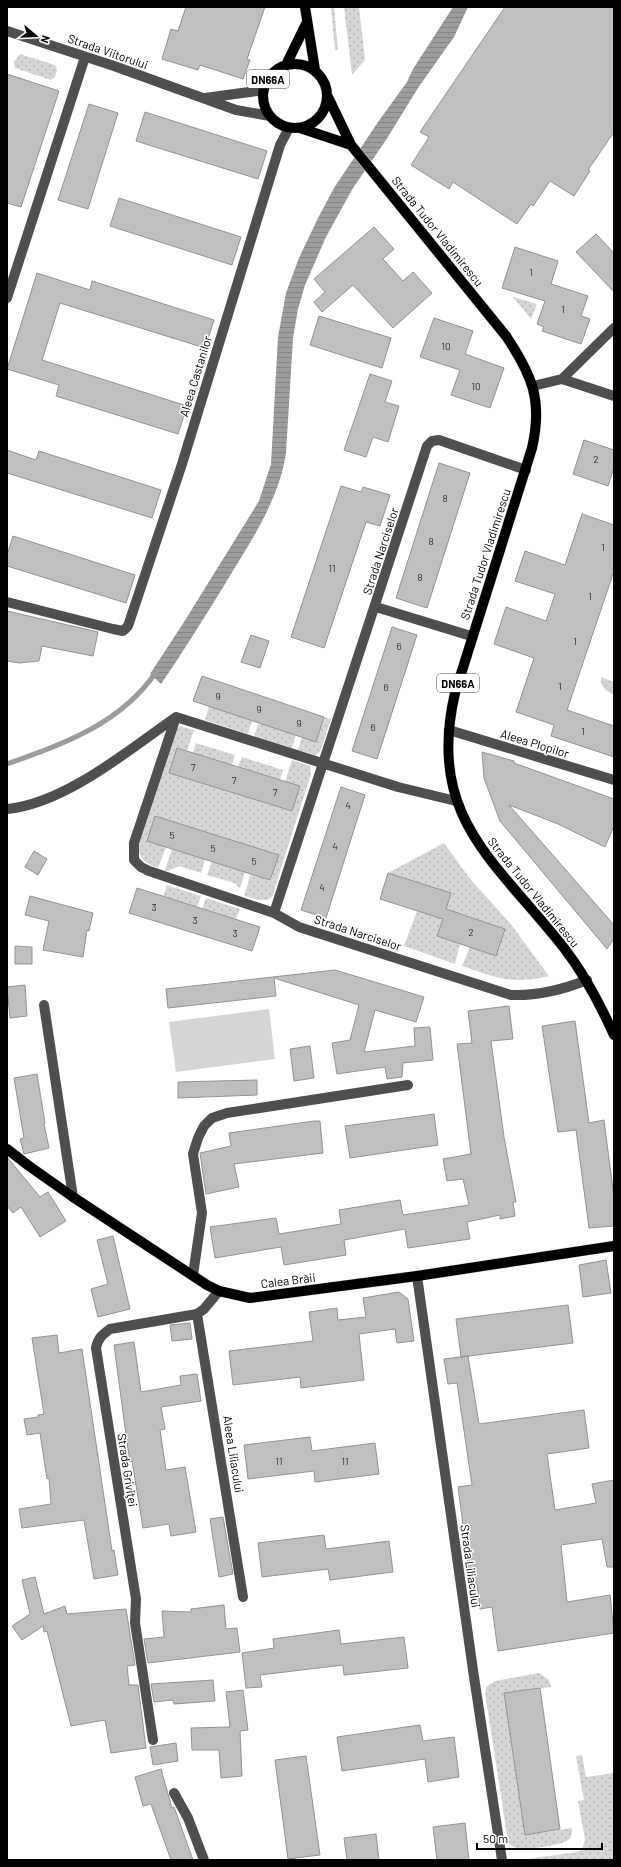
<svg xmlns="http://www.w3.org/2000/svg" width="621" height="1867" font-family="Barlow,sans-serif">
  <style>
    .grass { fill: url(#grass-dots) }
    .pitch { fill: #d6d6d6 }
    .water { fill: url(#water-rules) }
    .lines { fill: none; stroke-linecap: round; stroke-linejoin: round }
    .stream { stroke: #9d9d9d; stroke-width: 5 }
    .building { fill: #bfbfbf; stroke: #939393 }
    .major-casing { stroke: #dbdbdb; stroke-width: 11 }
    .minor { stroke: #4f4f4f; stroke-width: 10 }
    .major { stroke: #000; stroke-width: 10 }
    .labels { text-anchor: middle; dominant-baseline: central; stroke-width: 3; stroke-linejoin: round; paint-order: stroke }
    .number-label { font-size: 10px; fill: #303030 }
    .shield { fill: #fff; stroke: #4c4c4c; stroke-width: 1 }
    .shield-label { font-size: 11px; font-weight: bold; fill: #000 }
    .street-label { font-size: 12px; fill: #000; stroke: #fff }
  </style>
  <defs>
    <pattern id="grass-dots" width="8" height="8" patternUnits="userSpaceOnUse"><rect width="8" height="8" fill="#d6d6d6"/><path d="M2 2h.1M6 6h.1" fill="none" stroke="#b6b6b6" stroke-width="1.8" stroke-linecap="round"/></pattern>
    <pattern id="water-rules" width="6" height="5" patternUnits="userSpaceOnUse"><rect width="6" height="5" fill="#9d9d9d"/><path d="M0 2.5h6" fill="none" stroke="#858585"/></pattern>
  </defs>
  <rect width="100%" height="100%" fill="#fff"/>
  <!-- grass -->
  <path class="grass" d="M331,7H334L338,50H335Z
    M344,7H359L365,60L352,75Z
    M20,54L55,65L57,70L55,77L51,80L15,68L14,62Z
    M513,297L537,304L531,319Z
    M601,677L614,682V695C606,691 600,687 601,677Z
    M209,706L252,721L248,734L205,720Z
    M324,717L331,719L320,752L316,755L298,750L302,737L316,742Z
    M259,723L296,735L292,748L254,736Z
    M180,726L194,730L187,751L177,748L169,773L292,811L300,786L285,782L292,760L310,766L311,774L272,897L267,900H259L244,896L251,873L271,879L278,855L197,829L166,847L158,868C146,863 140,861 138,846L177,728Z
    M196,743L235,755L232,765L193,753Z
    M242,757L283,770L280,780L238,767Z
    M444,843L471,880L510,923L549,976C511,985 498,978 462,966L470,947L496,956L505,929L446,909L451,893L388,873Z
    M172,849L205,859L201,873L179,866L168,871L165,870Z
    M212,861L245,872L240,888L234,883L207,875Z
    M167,885L201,896L197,907L163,896Z
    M206,898L240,909L236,919L202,909Z
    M417,911L443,919L437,936L460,944L455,964L404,946Z
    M539,1673L549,1680L551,1687L505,1693L525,1835L572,1828C572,1833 572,1837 568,1840C562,1845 530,1849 522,1849C516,1849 511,1846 508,1841L485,1693L486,1687L495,1681Z
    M582,1755L586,1777L614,1773V1860H520L577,1852L582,1849L585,1840L578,1801L584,1800L576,1756Z"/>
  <!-- pitch -->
  <path class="pitch" d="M269,1009L275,1059L176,1072L169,1022Z"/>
  <!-- water -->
  <path class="water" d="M453,7H468L454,37L418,88L386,140L353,188L326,237L305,285L298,309L293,338L286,453C279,501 249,544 225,584C204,618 183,652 161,684L150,674L184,622L259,501L271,464L278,337L286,293L299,258L318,218L334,188L378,122L407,82L413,69Z"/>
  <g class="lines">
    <!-- stream -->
    <path class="stream" d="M7,764C63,744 121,724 156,672"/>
  </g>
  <!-- building -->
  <path class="building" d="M186,7H265L247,59L250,60L243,79L200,65L198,70L162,59L171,29L178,31Z
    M505,7H614V132L588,170L590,171L574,196L550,181L533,206L531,204L517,224L453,182L449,189L411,165L429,137L420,132Z
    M7,74L59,91L21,207L7,203Z
    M89,104L118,113L88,209L58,200Z
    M145,112L267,151L258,179L136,141Z
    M119,198L241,237L232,265L110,226Z
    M374,227L394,249L383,259L403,281L413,272L432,293L393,328L353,285L322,312L314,302L325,292L314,279Z
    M596,234L614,253V292L576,252Z
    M515,247L558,261L551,284L588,296L581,316L590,319L581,344L542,331L544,327L537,324L545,301L502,288Z
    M37,273L90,290L92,281L214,320L205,348L60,303L42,360L187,406L178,434L56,396L59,385L7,369Z
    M319,316L391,338L382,368L310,345Z
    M434,318L473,331L465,354L504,368L490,408L451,395L460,370L420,357Z
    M370,374L392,381L385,402L399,406L388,442L373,437L366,457L344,450Z
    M584,440L614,450V467L608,486L573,474Z
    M7,450L36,460L39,451L161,490L152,518L7,473Z
    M439,463L470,473L427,608L396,598Z
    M341,486L361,492L363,487L390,495L380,526L366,522L324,648L291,637Z
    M582,514L614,525V571L567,710L614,726V757L551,736L554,725L516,712L534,658L494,644L506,607L546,621L555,594L515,581L525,551L565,565Z
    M13,536L135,575L126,603L7,566V555Z
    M7,611L98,632L93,656L42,646L39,661L19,663L7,661Z
    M392,627L417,635L377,759L352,751Z
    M251,635L269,641L260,668L241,662Z
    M202,676L324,717L316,742L193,701Z
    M177,748L300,786L292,811L169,773Z
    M482,752L514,761V763L614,799V826L605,847L558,824L509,805L614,925V939L607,949L500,821L484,778Z
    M341,787L365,795L326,918L301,910Z
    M155,816L279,855L270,880L147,841Z
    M34,851L47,859L38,875L25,867Z
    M388,873L451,893L446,909L505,929L496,956L437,936L443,919L380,899Z
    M137,888L260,927L252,951L129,913Z
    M30,896L93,913L89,931L87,930L83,957L43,950L49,921L25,915Z
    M15,946L32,947V964H15Z
    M335,970L424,997L416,1022L375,1010L364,1052L415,1046L414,1028L430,1027L433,1060L403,1063L402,1077L387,1079L385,1067L337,1074L332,1043L350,1040L359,1005L274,978L276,996L168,1008L166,989Z
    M25,985L27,1016L10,1018L7,987Z
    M509,1006L513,1039L491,1041L504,1137L516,1202H513L515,1216L500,1219V1215L467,1222L470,1239L408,1248L405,1229L344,1240L346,1255L284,1265L281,1247L215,1258L210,1227L276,1218L279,1234L341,1224L339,1210L400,1200L403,1215L469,1205L463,1179L447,1181L443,1159L471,1154L457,1044L472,1043L468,1011Z
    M575,1021L589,1123L604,1120L614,1198V1226L589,1228L576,1130L558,1132L542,1026Z
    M310,1046L314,1078L294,1081L290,1049Z
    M37,1074L45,1123L44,1124L49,1148L24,1154L20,1139L24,1138L14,1078Z
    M257,1080V1095L178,1098V1082Z
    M434,1114L438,1145L350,1158L345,1126Z
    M314,1121H320L323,1153L234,1164L239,1187L206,1194L200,1153L231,1146L229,1133Z
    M7,1157L40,1197L48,1192L66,1221L40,1237L21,1207L13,1213L7,1206Z
    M113,1236L130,1309L98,1317L91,1289L108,1284L97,1240Z
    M606,1260L611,1293L583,1297L579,1265Z
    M399,1292L408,1299L414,1341L397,1343L395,1329L359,1334L364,1380L301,1388L300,1377L233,1385L229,1351L313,1341L309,1312L337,1308L338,1320L366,1317L363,1298Z
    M568,1305L573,1343L461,1357L456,1319Z
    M190,1323L192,1339L172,1341L170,1325Z
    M57,1335L59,1353L82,1349L112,1551L114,1550L118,1575L94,1579L84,1520L22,1528L19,1509L51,1504L49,1478L47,1479L40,1433L27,1435L24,1419L38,1417V1415L44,1414L32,1338Z
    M134,1342L141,1392L181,1385L180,1376L197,1374L201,1401L161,1407L165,1429L160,1430L166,1470L185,1467L196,1532L171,1536L169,1524L143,1528L132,1461L130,1462L126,1435L114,1345Z
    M468,1356L479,1424L584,1410L589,1448L547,1454L555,1510L596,1503L592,1484L614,1480V1567H607L602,1539L561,1545L567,1602L610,1595L614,1633L498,1651L492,1607L480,1609L477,1584L471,1585L458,1487L472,1485L457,1383L448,1384L444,1359Z
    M310,1437L312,1451L375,1443L379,1474L315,1482L314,1471L248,1479L244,1445Z
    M223,1517L233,1574L219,1577L210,1519Z
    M324,1535L326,1549L389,1541L393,1572L330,1580L328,1569L262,1577L258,1543Z
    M35,1577L44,1614L65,1606L67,1614L126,1609L135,1665L127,1666L129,1685H138L146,1748L111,1753L105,1720L71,1726L47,1631L44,1632L43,1626L22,1640L12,1626L30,1614L22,1580Z
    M224,1605L226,1629L237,1628L240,1652L148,1663L144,1639L164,1637L162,1611L191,1612V1609Z
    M339,1630L341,1644L404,1637L408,1668L344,1675L343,1665L260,1675L262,1687L246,1688L242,1653L274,1648L273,1639Z
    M213,1680L215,1701L174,1704L173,1700L154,1702L151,1684Z
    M540,1688L560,1829L525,1835L504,1693Z
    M243,1690L248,1730L240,1731L242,1776L221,1778L219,1750H192L191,1728L230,1727L226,1692Z
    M420,1725L423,1741L454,1737L459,1777L428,1782L425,1759L342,1771L337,1737Z
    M176,1743L178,1761L153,1765L150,1747Z
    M306,1756L320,1855L288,1859L275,1760Z
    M161,1769L172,1808L174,1807L193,1860H171L151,1804L143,1806L135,1777Z
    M465,1823L469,1860H437L433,1827Z
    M376,1834L379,1860H347L344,1838Z"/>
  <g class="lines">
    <!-- major casing -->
    <g class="major-casing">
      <path id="major" d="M305,7L315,70
        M263 96a32 32 0 1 1 64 0a32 32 0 1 1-64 0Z
        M286,65L306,24
        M328,97L351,145L506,336C532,375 543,400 532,448L455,693C426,818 496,861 564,948C585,975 600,1004 614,1035
        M300,128L351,145
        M7,1149L29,1166L73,1197L207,1285L219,1291L250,1298L417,1276L614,1246"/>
    </g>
    <!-- minor -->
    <path class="minor" d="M7,31L114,66L236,110L270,116
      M205,98L264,90
      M7,298L85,57
      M562,379L614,396
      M533,386L562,379L614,328
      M526,470L439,440L432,441L427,446L274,913L299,927L511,995C538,996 562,990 587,980
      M7,602L113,629L123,631L128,626L182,464L280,145L289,128
      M376,607L471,636
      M176,717L134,843V860L141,867L149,871L274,913
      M176,717L398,787L456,801
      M449,730L614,780
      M7,809C64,804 129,750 176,717
      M44,1005L73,1197
      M193,1275L202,1213L193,1154L198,1138L204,1126L212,1118L227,1113L408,1085
      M417,1276L474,1677L502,1860
      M197,1314L243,1597
      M153,1740L135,1623L136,1599L96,1348C98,1338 102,1335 110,1329L197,1314L204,1309L219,1291
      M174,1793L188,1818L204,1860"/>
    <!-- major -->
    <use href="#major" class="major"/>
  </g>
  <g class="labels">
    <!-- number labels -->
    <g class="number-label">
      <text x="531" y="272">1</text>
      <text x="563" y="309">1</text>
      <text x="446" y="346">10</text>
      <text x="476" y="386">10</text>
      <text x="596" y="459">2</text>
      <text x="445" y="498">8</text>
      <text x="431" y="541">8</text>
      <text x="603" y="547">1</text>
      <text x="332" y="568">11</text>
      <text x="420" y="577">8</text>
      <text x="590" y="596">1</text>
      <text x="575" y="641">1</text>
      <text x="399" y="646">6</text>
      <text x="560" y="686">1</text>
      <text x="386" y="687">6</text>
      <text x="218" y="696">9</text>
      <text x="259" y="709">9</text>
      <text x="299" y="723">9</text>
      <text x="373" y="727">6</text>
      <text x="583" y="731">1</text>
      <text x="193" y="767">7</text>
      <text x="234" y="780">7</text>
      <text x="275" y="792">7</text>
      <text x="348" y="805">4</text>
      <text x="172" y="835">5</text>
      <text x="335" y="846">4</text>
      <text x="213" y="848">5</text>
      <text x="254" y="861">5</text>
      <text x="322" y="887">4</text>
      <text x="154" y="907">3</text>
      <text x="195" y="920">3</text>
      <text x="471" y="932">2</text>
      <text x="235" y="933">3</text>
      <text x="279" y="1461">11</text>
      <text x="345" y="1461">11</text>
    </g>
    <!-- shield labels -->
    <g class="shield">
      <rect x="247" y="70" width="42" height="18" rx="3"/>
      <rect x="437" y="674" width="42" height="18" rx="3"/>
    </g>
    <g class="shield-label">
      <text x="268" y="79">DN66A</text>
      <text x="458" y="683">DN66A</text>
    </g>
    <!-- street labels -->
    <g class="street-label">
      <text transform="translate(108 51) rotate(19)">Strada Viitorului</text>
      <text transform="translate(438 231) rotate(51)">Strada Tudor Vladimirescu</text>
      <text transform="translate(195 376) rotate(-73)">Aleea Castanilor</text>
      <text transform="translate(380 551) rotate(-72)">Strada Narciselor</text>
      <text transform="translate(485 554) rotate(-72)">Strada Tudor Vladimirescu</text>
      <text transform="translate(535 743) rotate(17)">Aleea Plopilor</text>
      <text transform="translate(534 892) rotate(51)">Strada Tudor Vladimirescu</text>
      <text transform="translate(358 932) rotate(18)">Strada Narciselor</text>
      <text transform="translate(288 1280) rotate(-7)">Calea Brăii</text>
      <text transform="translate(234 1454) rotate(81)">Aleea Liliacului</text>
      <text transform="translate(128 1470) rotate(81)">Strada Griviţei</text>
      <text transform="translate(471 1566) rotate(82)">Strada Liliacului</text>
    </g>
  </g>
  <!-- border -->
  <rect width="621" height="1867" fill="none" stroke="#000000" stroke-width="16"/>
  <!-- north arrow -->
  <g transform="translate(36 36) rotate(109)" stroke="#ffffff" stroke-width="3" paint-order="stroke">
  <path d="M0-3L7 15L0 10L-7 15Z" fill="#000000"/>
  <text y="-6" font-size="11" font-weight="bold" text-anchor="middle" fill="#000000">N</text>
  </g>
  <!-- scale -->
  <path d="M477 1843v6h125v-6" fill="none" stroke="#000000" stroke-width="2"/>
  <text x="483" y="1843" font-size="12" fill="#000000" stroke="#ffffff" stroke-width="3" paint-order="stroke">50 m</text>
</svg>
